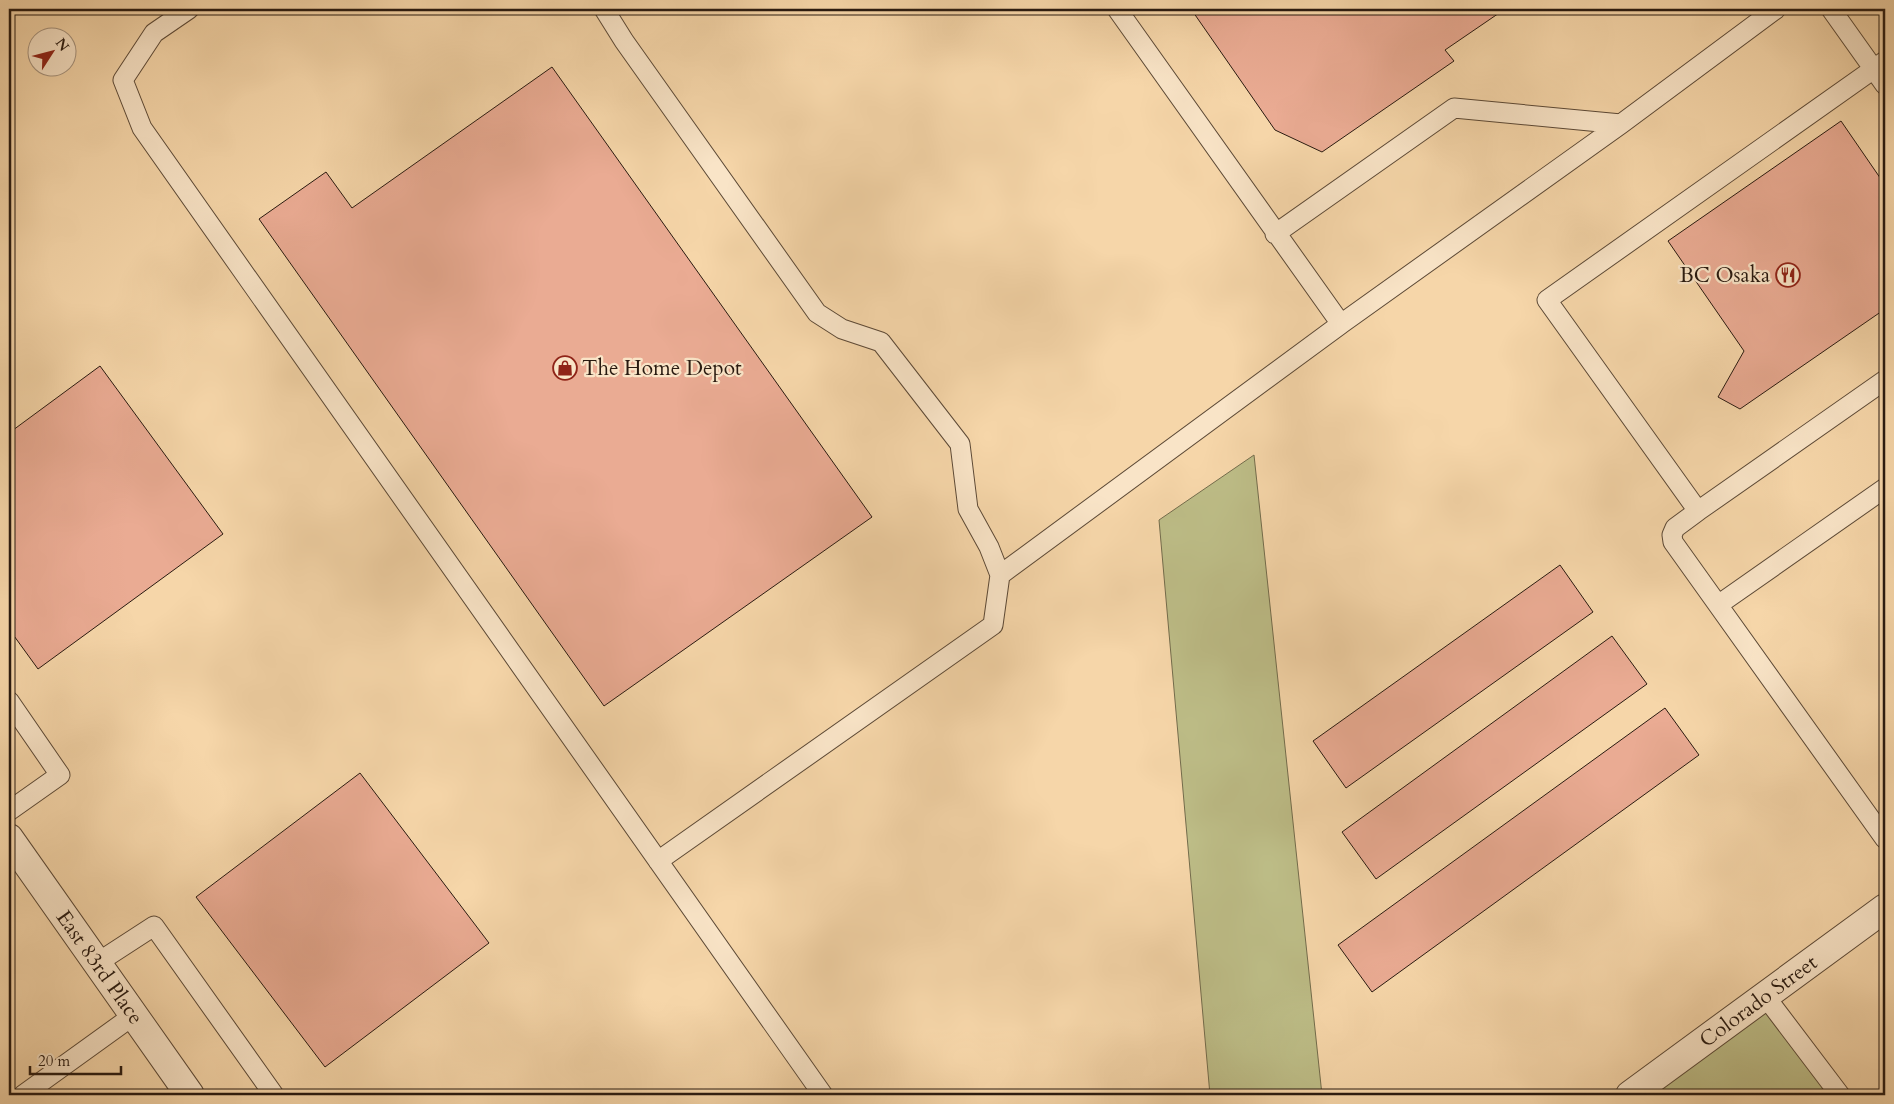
<svg xmlns="http://www.w3.org/2000/svg" width="1894" height="1104" font-family="Cardo,serif">
  <style>
    .green { fill: #bdbd87; stroke: #736c4c }
    .building { fill: #eaab93; stroke: #291a10 }
    .lines { fill: none; stroke-linecap: round; stroke-linejoin: round }
    .service-casing { stroke: #5c4936; stroke-width: 21 }
    .minor-casing { stroke: #5c4936; stroke-width: 30 }
    .tertiary-casing { stroke: #5c4936; stroke-width: 30 }
    .service { stroke: #f9e4c7; stroke-width: 19 }
    .minor { stroke: #f9e4c7; stroke-width: 28 }
    .tertiary { stroke: #f9e4c7; stroke-width: 28 }
    .labels { text-anchor: middle; dominant-baseline: central; stroke-width: 4.5; stroke-linejoin: round; paint-order: stroke }
    .poi-label { font-size: 21px; fill: #291a10; stroke: #f9e4c7; text-anchor: end }
    .street-label { font-size: 21px; fill: #291a10; stroke: #f9e4c7 }
  </style>
  <rect width="100%" height="100%" fill="#f6d6a9"/>
  <filter id="stains"><feTurbulence type="fractalNoise" baseFrequency=".004" numOctaves="4"/><feColorMatrix values="0 0 0 0 .2 0 0 0 0 .09 0 0 0 0 .02 0 0 0 .5 -.17"/></filter>
  <radialGradient id="worn" r=".72"><stop offset=".6" stop-color="#630" stop-opacity="0"/><stop offset="1" stop-color="#630" stop-opacity=".3"/></radialGradient>
  <!-- green -->
  <path class="green" d="M1254,455L1322,1095H1210L1159,520Z
    M1765,996L1838,1095H1630Z"/>
  <!-- building -->
  <path class="building" d="M1191,9H1505L1445,50L1454,61L1322,152L1275,130Z
    M552,67L872,517L604,706L259,219L326,172L352,208Z
    M1841,121L1885,185V309L1740,409L1718,397L1744,351L1668,241Z
    M100,366L223,534L38,669L9,629V433Z
    M1560,565L1593,612L1346,788L1313,741Z
    M1612,636L1647,684L1376,879L1342,832Z
    M1665,708L1699,755L1372,992L1338,945Z
    M360,773L489,943L325,1067L196,897Z"/>
  <g class="lines">
    <!-- service casing -->
    <g class="service-casing">
      <path id="service" d="M189,9L154,33L123,80L142,128L823,1095
        M604,9L624,41L817,313L842,329L881,342L960,444L968,509L989,547L1000,575L993,625L658,861
        M1831,9L1885,85
        M1885,61L1547,300L1698,511L1675,528L1672,535L1673,542L1718,605L1885,488
        M1275,234L1454,108L1621,124
        M1341,324L1621,124L1776,9
        M1698,511L1885,380
        M1000,575L1341,324L1117,9
        M1718,605L1885,839
        M9,701L60,775L9,811
        M97,963L154,926L274,1095
        M1765,996L1840,1095
        M23,1095L134,1015"/>
    </g>
    <!-- minor casing -->
    <g class="minor-casing">
      <g id="minor">
        <path id="s1" d="M9,838L190,1095"/>
      </g>
    </g>
    <!-- tertiary casing -->
    <g class="tertiary-casing">
      <g id="tertiary">
        <path id="s2" d="M1630,1095L1885,908"/>
      </g>
    </g>
    <!-- service -->
    <use href="#service" class="service"/>
    <!-- minor -->
    <use href="#minor" class="minor"/>
    <!-- tertiary -->
    <use href="#tertiary" class="tertiary"/>
  </g>
  <!-- icons -->
  <defs>
    <g id="restaurant-ring" transform="scale(1.25)"><circle r="9.5" fill="#f9e4c7" stroke="#8f2418" stroke-width="1.5"/><path d="M-5-6h1v4h1v-4h1v4h1v-4h1v5L-1.5 .5V6h-2V.5L-5-1ZM5-6V6H3V1.5H1.5Q1.5-4 5-6Z" fill="#8f2418"/></g>
    <g id="shop-ring" transform="scale(1.25)"><circle r="9.5" fill="#f9e4c7" stroke="#8f2418" stroke-width="1.5"/><path d="M-5-2.5h2.3a2.7 3.5 0 0 1 5.4 0H5L5.5 6h-11ZM-1.5-2.5h3a1.5 2.3 0 0 0-3 0Z" fill="#8f2418"/></g>
  </defs>
  <g fill-rule="evenodd">
    <use href="#restaurant-ring" x="1788" y="275"/>
    <use href="#shop-ring" x="565" y="368"/>
  </g>
  <g class="labels">
    <!-- poi labels -->
    <g class="poi-label">
      <text x="1770" y="275">BC Osaka</text>
      <text x="582" y="368" text-anchor="start">The Home Depot</text>
    </g>
    <!-- street labels -->
    <g class="street-label">
      <text stroke="none"><textPath href="#s1" startOffset="158">East 83rd Place</textPath></text>
      <text stroke="none"><textPath href="#s2" startOffset="159">Colorado Street</textPath></text>
    </g>
  </g>
  <!-- margin -->
  <rect width="1894" height="1104" fill="none" stroke="#f6d6a9" stroke-width="30"/>
  <rect x="10" y="10" width="1874" height="1084" fill="none" stroke="#291a10" stroke-width="2.5"/>
  <rect x="15" y="15" width="1864" height="1074" fill="none" stroke="#291a10"/>
  <!-- north arrow -->
  <g transform="translate(52 52) rotate(54)"><circle r="24" fill="#f9e4c7" stroke="#a6937e"/>
  <path d="M0-4L9 19L0 12L-9 19Z" fill="#8f2418"/>
  <text y="-8" font-size="14" font-weight="bold" text-anchor="middle" fill="#291a10">N</text>
  </g>
  <!-- scale -->
  <path d="M30 1066v8h91v-8" fill="none" stroke="#291a10" stroke-width="2.5"/>
  <text x="38" y="1066" font-size="15" fill="#291a10" stroke="#f9e4c7" stroke-width="4" paint-order="stroke">20 m</text>
  <rect width="100%" height="100%" filter="url(#stains)"/>
  <rect width="100%" height="100%" fill="url(#worn)"/>
</svg>
